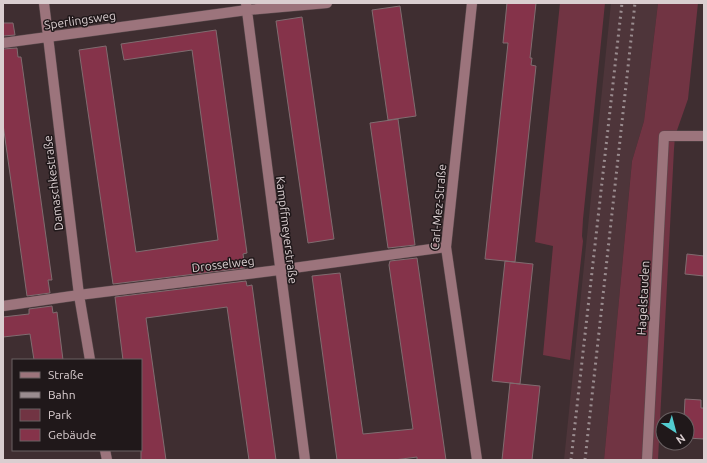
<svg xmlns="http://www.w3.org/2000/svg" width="707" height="463" font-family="Ubuntu,sans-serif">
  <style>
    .built { fill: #4e353a }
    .green { fill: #713443 }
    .building { fill: #85334a; stroke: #806c70 }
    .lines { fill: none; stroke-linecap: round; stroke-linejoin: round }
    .minor-casing { stroke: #5b4b4e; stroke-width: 11 }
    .minor { stroke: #9c747c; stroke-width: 10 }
    .rail { stroke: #9a8c8f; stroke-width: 3; stroke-dasharray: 2 4; stroke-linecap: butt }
    .labels { text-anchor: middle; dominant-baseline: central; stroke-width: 3; stroke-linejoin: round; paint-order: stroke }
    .street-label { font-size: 12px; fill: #daced0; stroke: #20181a }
  </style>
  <rect width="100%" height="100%" fill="#3f2e31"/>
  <!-- built -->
  <path class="built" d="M611,3H658L644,121L632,161L604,460H564Z"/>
  <!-- green -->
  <path class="green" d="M560,3H605L583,219L582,236L583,241L570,360L543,355L553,246L535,242Z
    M658,3H698L688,99L675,136L674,149L658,460H604L632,161L644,121Z"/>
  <!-- building -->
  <path class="building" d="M507,3H536L530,58H532L531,65L536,66L515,262L485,259L508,43H503Z
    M400,6L416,116L388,120L372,10Z
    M302,17L334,239L308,243L276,21Z
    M3,23H13L15,35L3,36Z
    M216,30L247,253L243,254L245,268L113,284L79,50L106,46L136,252L218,240L192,50L124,60L121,44Z
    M17,48L18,57H21L52,280H48L50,293L27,296L3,124V49Z
    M398,119L415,245L388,248L370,123Z
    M687,254L704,256V276L685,274Z
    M417,258L446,460H417V457L394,460H337L312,276L340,273L363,434L413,429L389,265L390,261Z
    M505,261L533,264L520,384L492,381Z
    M246,281L247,286L252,285L276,460H249L227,307L146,318L166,460H141V360H123L115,297Z
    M52,306L53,313L57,312L63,360H34L30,334L3,337V317L29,314V309Z
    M510,383L540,386L532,460H502Z
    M685,399L701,400V408H704V439L687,438V419H684Z"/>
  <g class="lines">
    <!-- minor casing -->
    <g class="minor-casing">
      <path id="minor" d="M44,3L79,295L90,360
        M246,3L305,460
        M472,3L446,247L477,460
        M3,43L247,10L327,3
        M3,306L79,295L279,270L446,247
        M105,450L107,460
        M647,460L664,136H704"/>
    </g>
    <!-- minor -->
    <use href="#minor" class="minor"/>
    <!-- rail -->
    <path class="rail" d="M571,460L622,3
      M585,460L635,3"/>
  </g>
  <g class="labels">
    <!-- street labels -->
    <g class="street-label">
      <text transform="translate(80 20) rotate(-8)">Sperlingsweg</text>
      <text transform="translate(53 183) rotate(-97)">Damaschkestraße</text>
      <text transform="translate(438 207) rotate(-85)">Carl-Mez-Straße</text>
      <text transform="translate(287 230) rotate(83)">Kampffmeyerstraße</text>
      <text transform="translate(223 264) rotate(-7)">Drosselweg</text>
      <text transform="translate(643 298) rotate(-87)">Hagelstauden</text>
    </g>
  </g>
  <!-- border -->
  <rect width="707" height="463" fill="none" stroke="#daced0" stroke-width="8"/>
  <!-- legend -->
  <rect x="12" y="359" width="130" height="92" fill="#20181a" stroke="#6a6163"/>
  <rect x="20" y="372" width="20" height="6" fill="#9c747c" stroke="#6a6163"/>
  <text x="48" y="379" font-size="12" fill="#daced0">Straße</text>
  <rect x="20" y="392" width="20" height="6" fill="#9a8c8f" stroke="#6a6163"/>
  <text x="48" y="399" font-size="12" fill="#daced0">Bahn</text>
  <rect x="20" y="409" width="20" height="12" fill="#713443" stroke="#6a6163"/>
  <text x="48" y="419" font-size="12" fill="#daced0">Park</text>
  <rect x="20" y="429" width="20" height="12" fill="#85334a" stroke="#6a6163"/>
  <text x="48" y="439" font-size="12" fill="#daced0">Gebäude</text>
  <!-- north arrow -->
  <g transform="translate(675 431) rotate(144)"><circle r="19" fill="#20181a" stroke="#6a6163"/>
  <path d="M0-3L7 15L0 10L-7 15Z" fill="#52ccd0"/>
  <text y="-6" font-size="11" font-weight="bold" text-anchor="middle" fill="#daced0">N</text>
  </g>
</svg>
